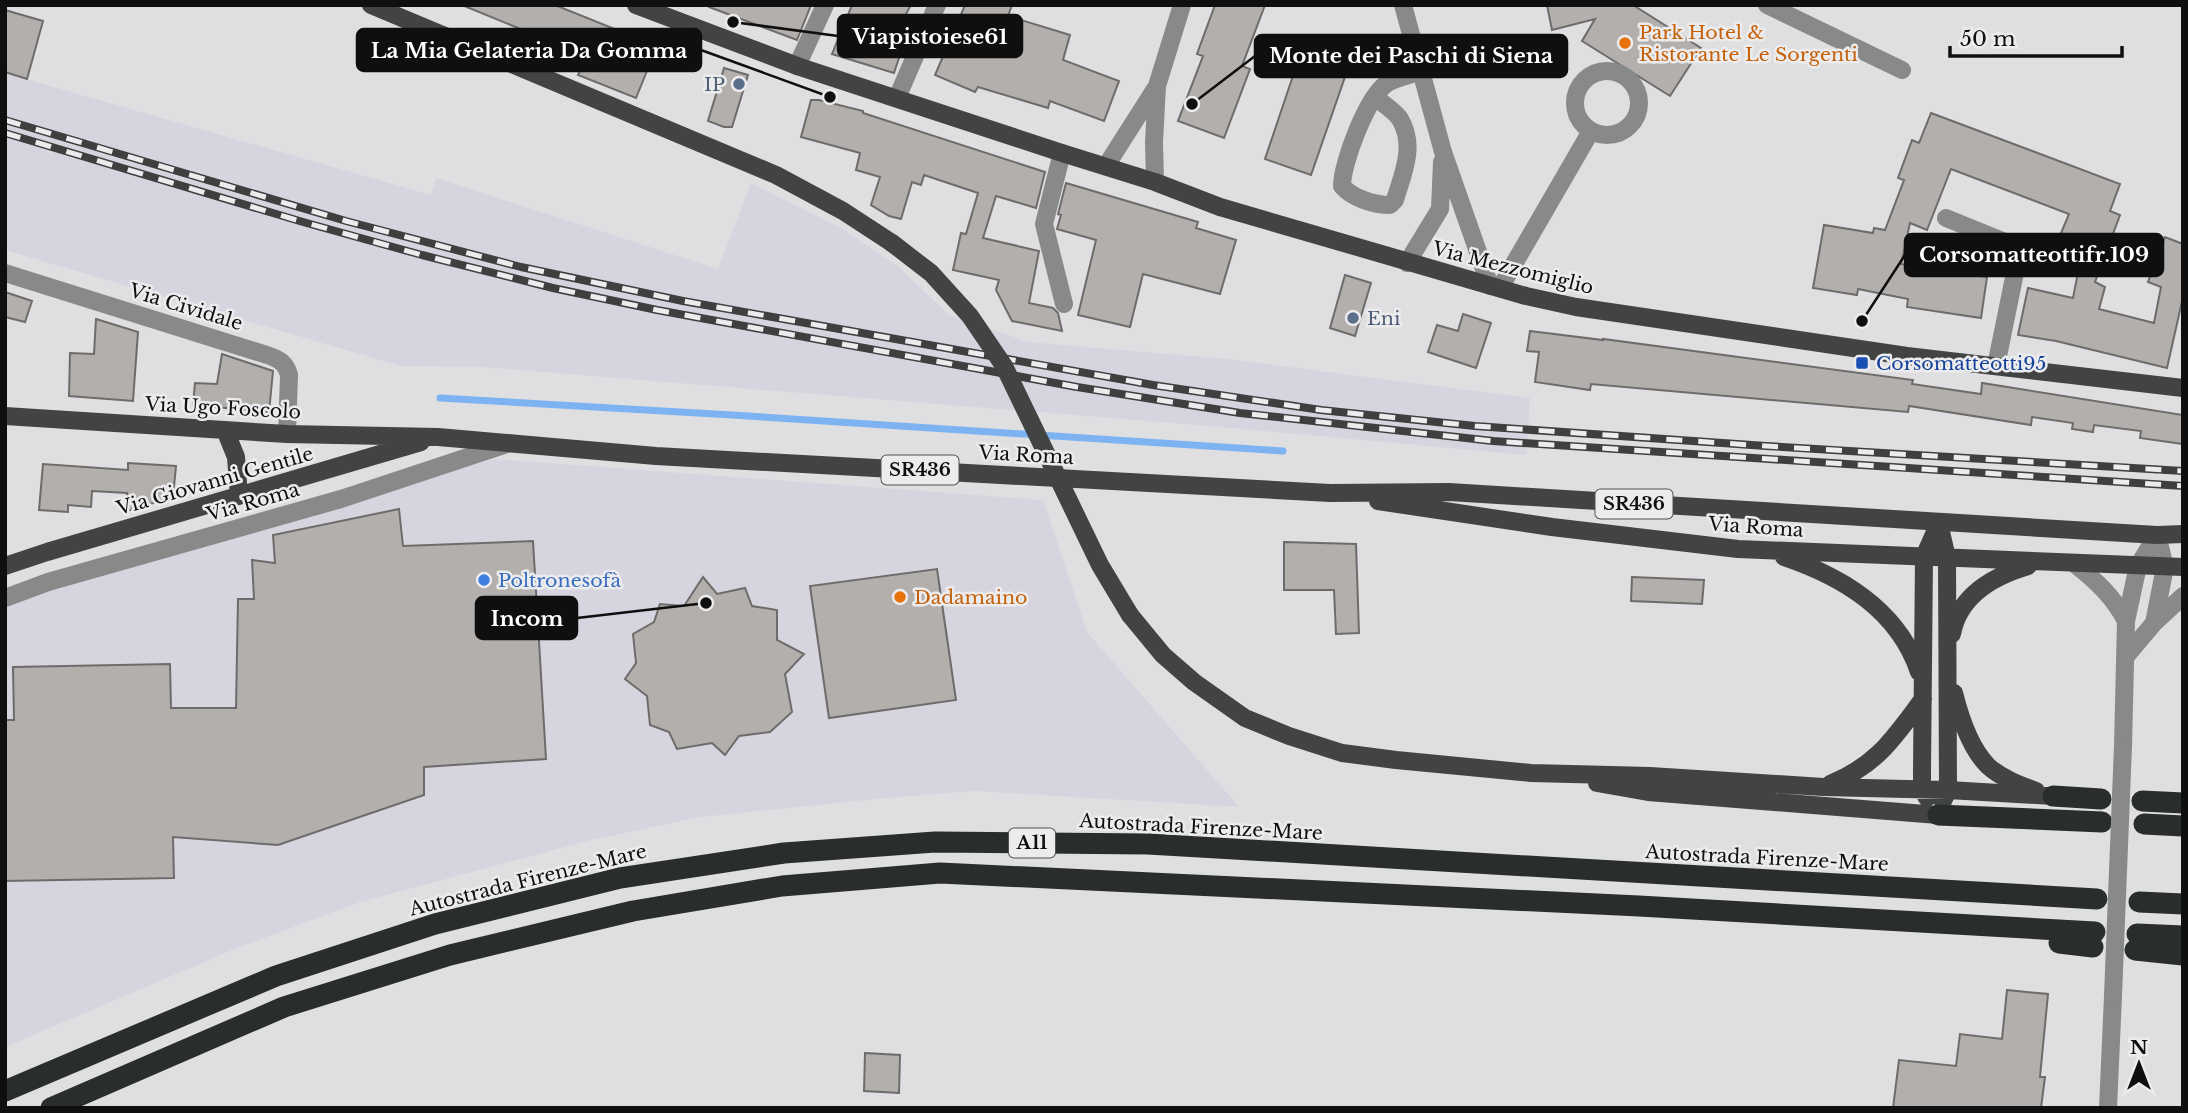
<svg xmlns="http://www.w3.org/2000/svg" width="2188" height="1113" font-family="'Libre Baskerville',serif">
  <style>
    .built { fill: #d6d5df }
    .lines { fill: none; stroke-linecap: round; stroke-linejoin: round }
    .stream { stroke: #7eb3f1; stroke-width: 7 }
    .building { fill: #b2afad; stroke: #6e6c6a; stroke-width: 2 }
    .minor { stroke: #888989; stroke-width: 18 }
    .major { stroke: #424444; stroke-width: 18 }
    .highway { stroke: #2a2d2d; stroke-width: 21 }
    .rail-casing { stroke: #3f3f3f; stroke-width: 8 }
    .rail { stroke: #ececef; stroke-width: 5; stroke-dasharray: 16; stroke-linecap: butt }
    .minor-bridge { stroke: #888989; stroke-width: 18 }
    .major-bridge { stroke: #424444; stroke-width: 18 }
    .food-dot { fill: #e8710a; stroke: #ececef; stroke-width: 2.5 }
    .service-dot { fill: #5c6f8a; stroke: #ececef; stroke-width: 2.5 }
    .transit-dot { fill: #1a4fb4; stroke: #ececef; stroke-width: 2.5 }
    .shop-dot { fill: #3f7fe0; stroke: #ececef; stroke-width: 2.5 }
    .labels { text-anchor: middle; dominant-baseline: central; stroke-width: 5; stroke-linejoin: round; paint-order: stroke }
    .shield { fill: #ececef; stroke: #515152; stroke-width: 2 }
    .shield-label { font-size: 18px; font-weight: bold; fill: #0f0f0f }
    .food-label { font-size: 19px; fill: #c56008; stroke: #ececef; text-anchor: start }
    .service-label { font-size: 19px; fill: #4e5e75; stroke: #ececef; text-anchor: end }
    .street-label { font-size: 19px; fill: #0f0f0f; stroke: #ececef }
    .transit-label { font-size: 19px; fill: #164399; stroke: #ececef; text-anchor: start }
    .shop-label { font-size: 19px; fill: #366cbe; stroke: #ececef; text-anchor: start }
    .leader { fill: none; stroke: #0f0f0f; stroke-width: 2.5 }
    .callout-dot { fill: #0f0f0f; stroke: #ececef; stroke-width: 2.5 }
    .callout { fill: #0f0f0f; stroke: #0f0f0f; stroke-width: 2.5 }
    .callout-label { font-size: 21px; text-anchor: middle; font-weight: bold; fill: #fff }
  </style>
  <rect width="100%" height="100%" fill="#dfdfe1"/>
  <!-- built -->
  <path class="built" d="M5,73L431,195L436,178L718,269L751,183L843,229L899,267L949,315L1028,342L1228,359L1530,398L1526,455L1221,427L482,367L401,366L5,250Z
    M494,459L1043,500L1087,632L1239,807L975,791L886,798L701,817L591,840L360,902L232,950L5,1047V606L52,589Z"/>
  <g class="lines">
    <!-- stream -->
    <path class="stream" d="M440,398L732,415L1283,451"/>
  </g>
  <!-- building -->
  <path class="building" d="M462,5H555L657,46L636,98L578,75L586,56Z
    M709,5H811L797,40L709,7Z
    M852,5H911L898,28L908,31L894,73L832,54Z
    M965,5H1012L1008,16L1070,35L1063,60L1119,81L1104,121L1050,101L1048,108L978,87L975,92L935,75Z
    M1215,5H1265L1242,66L1250,69L1224,138L1178,121L1203,56L1197,54Z
    M1547,5H1633L1701,48L1670,96L1582,41L1595,19L1552,30Z
    M5,10L43,21L27,79L5,72Z
    M1300,55L1347,71L1311,175L1265,159Z
    M724,68L748,75L732,127H724L708,121Z
    M811,100H819L863,111V113L1045,172L1036,208L996,196L983,238L1039,251L1029,303L1053,308L1058,313L1062,331L1012,321L996,290L999,280L953,270L961,233L966,234L978,193L924,175L921,185L912,182L901,219L889,216L871,205L880,177L856,170L860,153L801,137Z
    M1931,113L2120,184L2110,211L2120,215L2095,282L2105,287L2099,309L2154,323L2161,287L2148,282L2165,237L2183,244V297L2167,368L2056,341L2018,335L2028,288L2073,298L2083,247L2059,238L2069,214L1951,169L1927,230L1910,223L1901,264L1987,277L1981,318L1907,307L1908,299L1858,289L1857,295L1813,288L1824,225L1873,233L1874,228L1885,230L1904,180L1898,178L1912,140L1919,143Z
    M1066,183L1198,222L1196,228L1236,240L1220,294L1143,274L1130,327L1078,315L1096,240L1057,229L1061,215L1058,214Z
    M1345,275L1371,283L1355,336L1330,328Z
    M5,292L32,301L25,322L5,317Z
    M1463,314L1491,323L1476,368L1428,352L1437,325L1458,331Z
    M96,319L138,332L133,401L69,396L70,353L94,354Z
    M1530,331L1603,340V339L1913,380L1912,384L1981,394L1982,383L2183,415V444L2140,438L2141,431L2094,425L2093,432L2072,429L2073,423L2032,417L2031,425L1909,406L1908,412L1591,384L1590,390L1535,382L1539,352L1527,351Z
    M222,354L273,371L269,412L193,405L195,383L217,384Z
    M128,463L176,466L173,497L127,511V493L92,491L91,507L68,505V512L39,510L43,464L128,470Z
    M399,509L403,546L533,541L546,759L424,767V795L278,845L173,837L174,878L5,881V720H14L13,667L170,664L171,708H236L238,599H254L252,560L275,563L273,535Z
    M1284,542L1356,544L1359,633L1336,634L1334,590H1284Z
    M937,569L956,700L829,718L810,586Z
    M703,577L717,594L745,588L752,606L777,610V640L804,654L785,674L792,712L770,732L739,736L725,755L712,743L677,749L669,732L650,725L647,696L625,679L636,663L633,634L654,622L660,604L684,606Z
    M1632,577L1704,580L1702,604L1631,601Z
    M2007,990L2048,994L2040,1077H2045L2041,1108H1893L1899,1060L1956,1066L1960,1034L2002,1039Z
    M865,1053L900,1055L899,1093L864,1091Z"/>
  <g class="lines">
    <!-- minor -->
    <path class="minor" d="M1403,5L1443,152L1490,286
      M1767,5L1902,70
      M797,66L825,5
      M1575 103a32 32 0 1 1 64 0a32 32 0 1 1-64 0Z
      M1375,97C1383,104 1395,111 1400,119C1416,146 1403,173 1395,200L1390,205C1374,205 1352,198 1342,186C1342,163 1368,93 1389,82C1399,77 1411,75 1421,71
      M897,98L937,5
      M1062,153L1044,224L1064,304
      M1106,166L1155,89
      M1155,182L1154,142L1157,86L1182,5
      M1946,218L2020,248L1996,366
      M1407,263L1440,209L1442,162
      M5,273L267,355C279,359 286,363 289,375L287,434
      M1500,288L1591,131
      M2075,564C2096,581 2113,596 2126,621
      M5,598L48,582L341,499L510,443
      M2154,623L2165,567L2157,535
      M2127,655L2154,623L2183,596
      M2123,746L2126,621L2138,566L2157,535
      M2108,1108L2113,996"/>
    <!-- major -->
    <path class="major" d="M371,5L776,175L843,211L892,243
      M636,5L800,67L1062,153L1155,182L1220,207L1526,296L1576,307L1907,356L2183,388
      M5,416L287,434L438,437L656,456L1330,493L1449,492L2157,535L2183,534
      M225,430L236,457L239,496
      M1378,501L1552,527L1738,549L2183,567
      M1939,523L1947,558L1948,790L1943,801
      M1784,557C1843,577 1898,610 1919,672
      M5,566L47,552L421,442
      M1130,615L1163,655L1194,682L1245,718L1289,736L1342,753L1396,760L1531,773L1650,776L1823,787L1948,790L2053,796
      M1952,634C1959,595 1994,576 2028,566
      M1954,693C1960,717 1970,748 1988,766C2001,778 2020,785 2036,791
      M1597,783L1648,792L1938,815
      M1830,784C1877,765 1893,739 1923,699
      M1927,798L1922,789V771L1924,557L1939,523"/>
    <!-- highway -->
    <path class="highway" d="M2053,796L2101,799
      M2142,801L2183,803
      M1938,815L2102,822
      M2144,824L2183,826
      M2139,902L2183,904
      M2137,934L2183,936
      M2059,943L2093,947
      M2135,950L2183,955
      M5,1091L276,976L435,924L620,878L784,853L935,842L1148,844L2097,899
      M51,1108L284,1007L450,955L633,911L782,886L940,873L1639,906L2095,932"/>
    <!-- rail casing -->
    <g class="rail-casing">
      <path id="rail" d="M5,120L346,221L521,267L683,301L1153,385L1321,410L1475,426L1766,446L2183,471
        M5,133L303,222L422,255L553,288L657,310L1077,387L1240,413L1493,441L2183,486"/>
    </g>
    <!-- rail -->
    <use href="#rail" class="rail"/>
    <!-- minor-bridge -->
    <path class="minor-bridge" d="M2113,996L2123,746"/>
    <!-- major-bridge -->
    <path class="major-bridge" d="M892,243L931,273L970,316L1004,366L1100,565L1130,615"/>
  </g>
  <!-- markers -->
  <g class="food-dot">
    <circle cx="1625" cy="43" r="7"/>
    <circle cx="900" cy="597" r="7"/>
  </g>
  <g class="service-dot">
    <circle cx="739" cy="84" r="7"/>
    <circle cx="1353" cy="318" r="7"/>
  </g>
  <rect class="transit-dot" x="1855" y="356" width="14" height="14" rx="3.5"/>
  <circle class="shop-dot" cx="484" cy="580" r="7"/>
  <g class="labels">
    <!-- shield labels -->
    <g class="shield">
      <rect x="881.5" y="455.5" width="77" height="29" rx="5"/>
      <rect x="1595.5" y="489.5" width="77" height="29" rx="5"/>
      <rect x="1009" y="828.5" width="46" height="29" rx="5"/>
    </g>
    <g class="shield-label">
      <text x="920" y="470">SR436</text>
      <text x="1634" y="504">SR436</text>
      <text x="1032" y="843">A11</text>
    </g>
    <!-- food labels -->
    <g class="food-label">
      <text x="1639" y="32">Park Hotel &amp;<tspan x="1639" dy="22">Ristorante Le Sorgenti</tspan></text>
      <text x="914" y="597">Dadamaino</text>
    </g>
    <!-- service labels -->
    <g class="service-label">
      <text x="725" y="84">IP</text>
      <text x="1367" y="318" text-anchor="start">Eni</text>
    </g>
    <!-- street labels -->
    <g class="street-label">
      <text transform="translate(1513 268) rotate(14)">Via Mezzomiglio</text>
      <text transform="translate(186 307) rotate(17)">Via Cividale</text>
      <text transform="translate(223 408) rotate(3)">Via Ugo Foscolo</text>
      <text transform="translate(1026 455) rotate(3)">Via Roma</text>
      <text transform="translate(215 481) rotate(-16)">Via Giovanni Gentile</text>
      <text transform="translate(253 502) rotate(-16)">Via Roma</text>
      <text transform="translate(1756 527) rotate(4)">Via Roma</text>
      <text transform="translate(1201 827) rotate(3)">Autostrada Firenze-Mare</text>
      <text transform="translate(1767 858) rotate(3)">Autostrada Firenze-Mare</text>
      <text transform="translate(528 880) rotate(-14)">Autostrada Firenze-Mare</text>
    </g>
    <!-- transit labels -->
    <g class="transit-label">
      <text x="1876" y="363">Corsomatteotti95</text>
    </g>
    <!-- shop labels -->
    <g class="shop-label">
      <text x="498" y="580">Poltronesofà</text>
    </g>
  </g>
  <!-- callouts -->
  <path class="leader" d="M733 22L838 36M830 97L701 50M1192 104L1255 56M1862 321L1905 255M706 603L577 618"/>
  <g class="callout-dot">
    <circle cx="733" cy="22" r="7"/>
    <circle cx="830" cy="97" r="7"/>
    <circle cx="1192" cy="104" r="7"/>
    <circle cx="1862" cy="321" r="7"/>
    <circle cx="706" cy="603" r="7"/>
  </g>
  <g class="callout">
    <rect x="838" y="15" width="184" height="42" rx="7"/>
    <rect x="357" y="29" width="344" height="42" rx="7"/>
    <rect x="1255" y="35" width="312" height="42" rx="7"/>
    <rect x="1905" y="234" width="258" height="42" rx="7"/>
    <rect x="476" y="597" width="101" height="42" rx="7"/>
  </g>
  <g class="callout-label">
    <text x="930" y="44">Viapistoiese61</text>
    <text x="529" y="58">La Mia Gelateria Da Gomma</text>
    <text x="1411" y="63">Monte dei Paschi di Siena</text>
    <text x="2034" y="262">Corsomatteottifr.109</text>
    <text x="527" y="626">Incom</text>
  </g>
  <!-- border -->
  <rect width="2188" height="1113" fill="none" stroke="#0f0f0f" stroke-width="14"/>
  <!-- north arrow -->
  <g transform="translate(2139 1064)" stroke="#ececef" stroke-width="5" paint-order="stroke">
  <path d="M0-5L12 26L0 18L-12 26Z" fill="#0f0f0f"/>
  <text y="-10" font-size="19" font-weight="bold" text-anchor="middle" fill="#0f0f0f">N</text>
  </g>
  <!-- scale -->
  <path d="M1950 46v10h172v-10" fill="none" stroke="#0f0f0f" stroke-width="3.5"/>
  <text x="1960" y="46" font-size="21" fill="#0f0f0f" stroke="#ececef" stroke-width="5" paint-order="stroke">50 m</text>
</svg>
